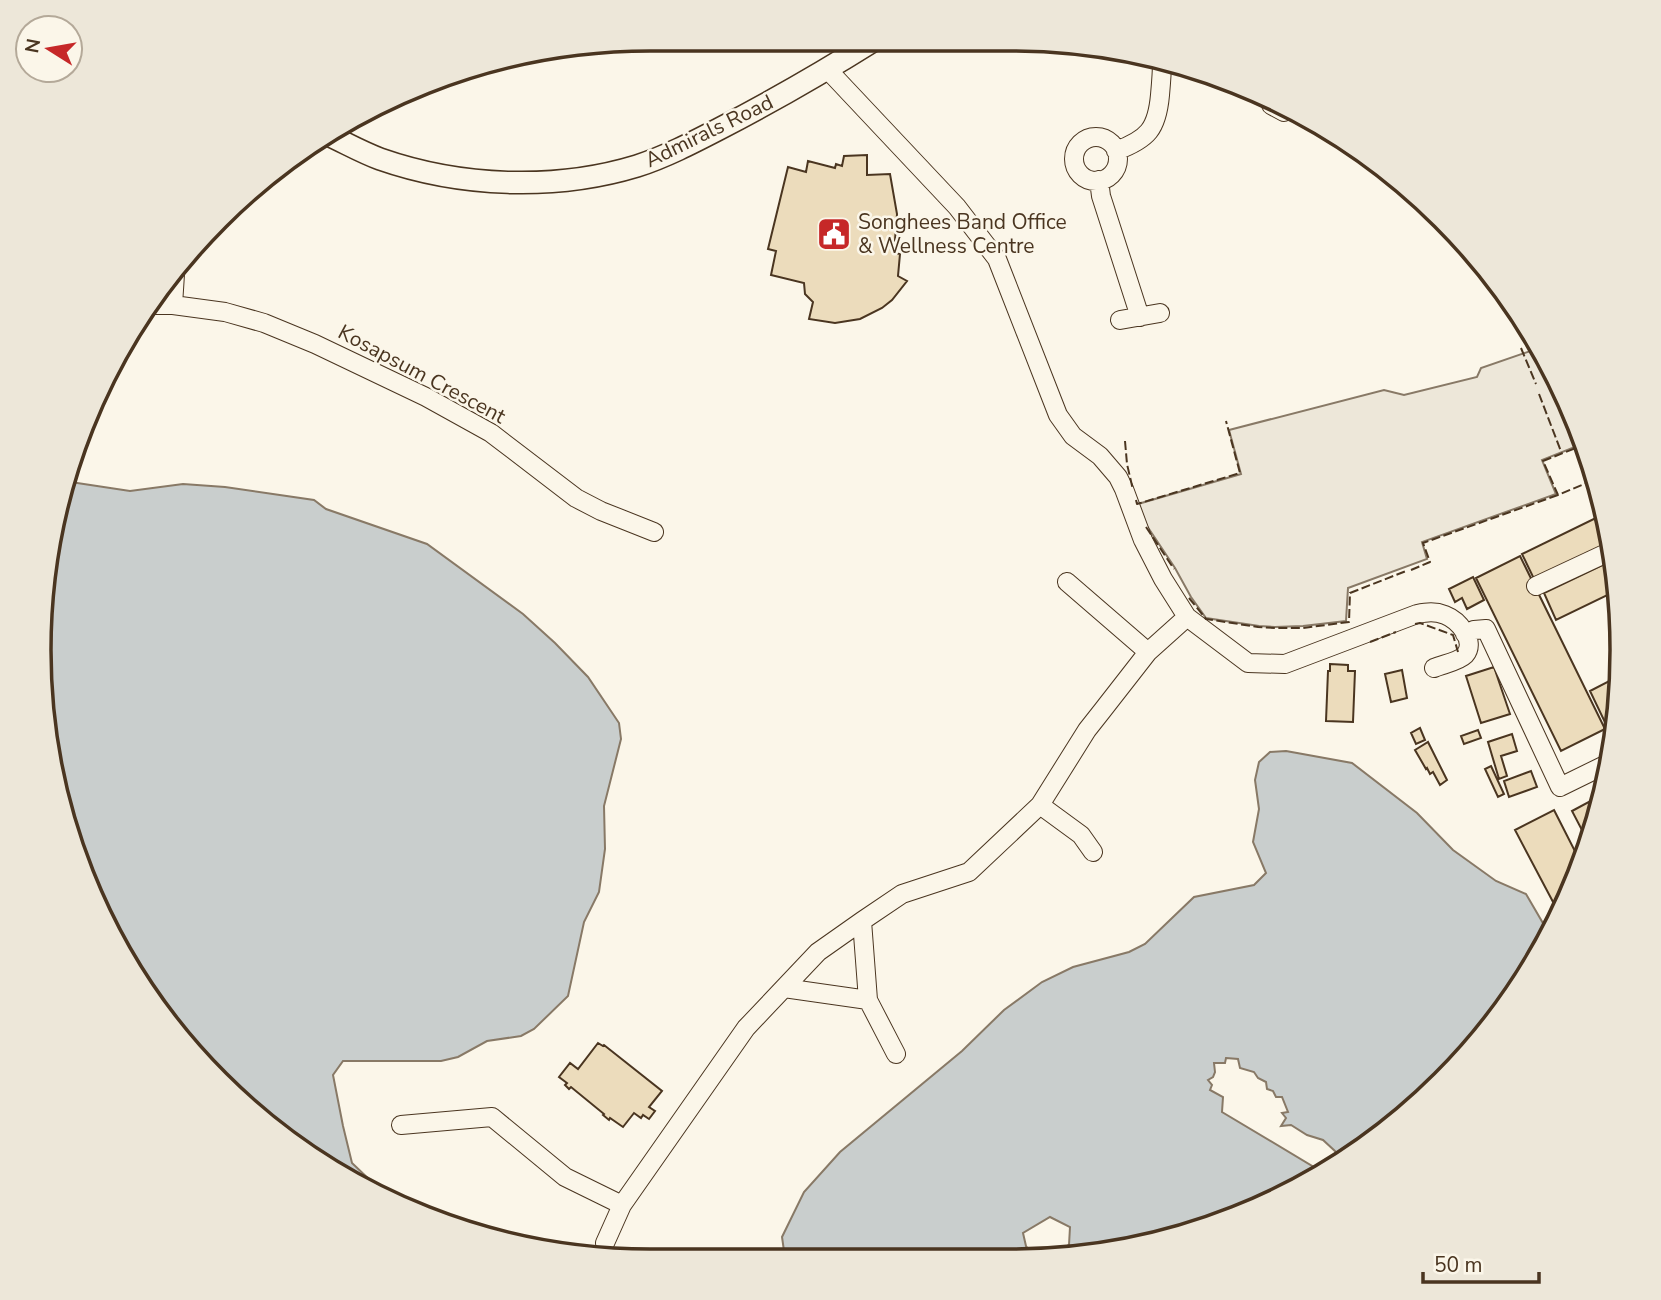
<svg xmlns="http://www.w3.org/2000/svg" width="1661" height="1300" font-family="'Nunito Sans',sans-serif">
  <style>
    .parking { fill: #ede7d9; stroke: #887966; stroke-width: 2 }
    .water { fill: #c9cecd; stroke: #887966; stroke-width: 2; fill-rule: evenodd }
    .building { fill: #ecdcbc; stroke: #4a3520; stroke-width: 2 }
    .lines { fill: none; stroke-linecap: round; stroke-linejoin: round }
    .minor-casing { stroke: #4a3520; stroke-width: 20 }
    .major-casing { stroke: #4a3520; stroke-width: 24 }
    .minor { stroke: #fbf6e9; stroke-width: 18 }
    .major { stroke: #fbf6e9; stroke-width: 21 }
    .fence { stroke: #4a3520; stroke-width: 2; stroke-dasharray: 9 3.5; stroke-linecap: butt }
    .labels { text-anchor: middle; dominant-baseline: central; stroke-width: 5; stroke-linejoin: round; paint-order: stroke }
    .street-label { font-size: 21px; fill: #4a3520; stroke: #fbf6e9 }
    .poi-label { font-size: 21px; fill: #4a3520; stroke: #fbf6e9; text-anchor: start }
    .rim { fill: none; stroke: #4a3520; stroke-width: 3.5 }
  </style>
  <rect width="100%" height="100%" fill="#fbf6e9"/>
  <!-- parking -->
  <path class="parking" d="M1542,347L1585,443L1542,460L1556,494L1422,542L1427,559L1348,588L1346,621L1303,626L1275,627L1259,626L1206,618L1191,597L1175,568L1145,523L1138,504L1241,474L1229,430L1384,390L1404,395L1477,377L1481,368Z"/>
  <!-- water -->
  <path class="water" d="M64,481L130,491L183,484L225,487L314,500L326,509L427,544L523,614L555,643L588,677L619,723L621,739L604,806L605,849L599,892L584,922L568,996L534,1029L521,1036L487,1041L458,1057L441,1061H343L333,1075L343,1126L352,1163L395,1204L310,1158L191,1053L121,956L59,809L39,650L59,492Z
    M1286,751L1352,763L1417,813L1453,850L1496,881L1526,894L1547,930L1551,933L1496,1022L1414,1109L1317,1179L1207,1229L1051,1260L787,1261L785,1258L782,1237L804,1192L840,1152L962,1051L1004,1010L1042,982L1073,967L1129,952L1145,944L1194,897L1254,885L1266,873L1253,842L1259,809L1255,780L1259,762L1270,752ZM1226,1058L1238,1059L1240,1068L1254,1072L1258,1078L1266,1082L1267,1089L1273,1091L1276,1097H1282L1288,1112L1282,1113L1286,1118L1281,1126L1291,1125L1307,1135L1323,1140L1336,1152L1330,1162L1319,1170L1222,1112L1223,1097L1210,1090L1212,1085L1208,1080L1213,1077L1215,1072L1214,1063H1225ZM1050,1217L1070,1227L1069,1245L1048,1256L1032,1254L1026,1246L1023,1233Z"/>
  <!-- building -->
  <path class="building" d="M867,155V175L890,174L897,214L894,253L900,254L898,276L907,281L892,300L882,308L860,319L835,323L809,319L813,302L805,294L804,283L771,275L776,251L768,249L788,167L806,172L808,161L835,168L836,164L842,166L844,156Z
    M1604,514L1611,544L1535,581L1522,554Z
    M1520,556L1605,729L1561,751L1476,578Z
    M1615,559L1617,570L1618,590L1556,620L1544,593Z
    M1473,577L1484,600L1467,609L1462,598L1455,602L1449,589Z
    M1330,664L1348,665V671H1355L1353,722L1326,721L1328,671H1330Z
    M1494,667L1510,714L1481,723L1466,676Z
    M1402,670L1407,698L1391,702L1385,674Z
    M1615,678L1621,691L1613,739L1590,691Z
    M1420,728L1425,740L1416,744L1411,733Z
    M1478,730L1481,738L1464,744L1461,736Z
    M1512,734L1517,751L1501,756L1507,776L1499,779L1488,742Z
    M1428,742L1447,780L1440,785L1433,772L1430,774L1427,768L1426,769L1415,750Z
    M1491,766L1504,794L1498,797L1485,769Z
    M1531,771L1537,787L1509,797L1504,781Z
    M1596,798L1602,808L1594,829L1584,834L1572,811Z
    M1554,810L1581,863L1561,917L1515,830Z
    M598,1043L603,1046L604,1045L662,1091L649,1107L655,1111L649,1119L643,1115L641,1118L634,1113L623,1127L610,1118L609,1120L603,1115L604,1114L571,1087L569,1089L565,1085L567,1083L559,1077L570,1063L578,1069Z"/>
  <g class="lines">
    <!-- minor casing -->
    <g class="minor-casing">
      <path id="minor" d="M828,70L957,207L997,259L1058,415L1073,436L1100,456L1118,477L1124,489L1143,540L1163,579L1187,617L1248,663L1285,664L1417,614C1427,612 1435,611 1445,615C1458,620 1477,641 1465,655C1458,662 1443,664 1434,668
        M1271,105L1284,112
        M1074 159a22 22 0 1 1 44 0a22 22 0 1 1-44 0Z
        M1116,151C1148,139 1157,129 1160,95C1161,84 1162,73 1162,62
        M1099,180L1101,196L1140,317
        M150,305H173L225,312L264,323L315,344L426,397L491,433L576,498L601,511L654,532
        M173,305L175,274
        M1120,320L1160,313
        M1067,582L1148,652
        M1536,586L1613,550
        M1465,634L1474,630L1486,629L1560,787L1609,763
        M1040,805L1081,835L1093,852
        M862,921L868,1000L896,1054
        M784,988L868,1000
        M401,1125L492,1117L565,1177L622,1205
        M605,1243L622,1205L746,1028L818,952L862,921L902,894L969,872L1040,805L1087,730L1102,711L1148,652L1187,617"/>
    </g>
    <!-- major casing -->
    <g class="major-casing">
      <path id="major" d="M326,134C344,142 361,152 380,159C460,187 555,191 637,166C665,157 692,143 719,129C773,101 825,71 876,39"/>
    </g>
    <!-- minor -->
    <use href="#minor" class="minor"/>
    <!-- major -->
    <use href="#major" class="major"/>
    <!-- fence -->
    <path class="fence" d="M1521,348L1536,384
      M1539,394L1562,454
      M1125,441L1127,464L1133,490
      M1586,444L1543,461L1558,495L1596,479
      M1136,500L1137,504L1240,473L1226,421
      M1146,527L1174,569
      M1411,570L1430,562L1423,543L1558,495
      M1189,598L1206,619L1258,627L1275,628H1303L1349,622L1350,593L1406,571
      M1415,624L1420,623L1453,635L1458,652
      M1370,642L1396,632"/>
  </g>
  <!-- icons -->
  <defs>
    <g id="civic-square" transform="scale(1.75)"><rect x="-9" y="-9" width="18" height="18" rx="4" fill="#c62828" stroke="#fbf6e9"/><path d="M-.6-6.5H3V-4.5H.6V-3L4-1V1h2V6H-6V1h2V-1L-.6-3ZM-1.2 2.5V6h2.4V2.5Z" fill="#fff"/></g>
  </defs>
  <g fill-rule="evenodd">
    <use href="#civic-square" x="834" y="234"/>
  </g>
  <g class="labels">
    <!-- street labels -->
    <g class="street-label">
      <text transform="translate(709 131) rotate(-26)">Admirals Road</text>
      <text transform="translate(422 374) rotate(28)">Kosapsum Crescent</text>
    </g>
    <!-- poi labels -->
    <g class="poi-label">
      <text x="858" y="222">Songhees Band Office<tspan x="858" dy="24">&amp; Wellness Centre</tspan></text>
    </g>
  </g>
  <!-- crop -->
  <path d="M0 0H1661V1300H0ZM650 51H1011A599 599 0 0 1 1610 650V650A599 599 0 0 1 1011 1249H650A599 599 0 0 1 51 650V650A599 599 0 0 1 650 51Z" fill="#ede7d9" fill-rule="evenodd"/>
  <path class="rim" d="M650 51H1011A599 599 0 0 1 1610 650V650A599 599 0 0 1 1011 1249H650A599 599 0 0 1 51 650V650A599 599 0 0 1 650 51Z"/>
  <!-- north arrow -->
  <g transform="translate(49 49) rotate(281)"><circle r="33" fill="#fbf6e9" stroke="#b4a999" stroke-width="2"/>
  <path d="M0-5L12 26L0 18L-12 26Z" fill="#c62828"/>
  <text y="-10" font-size="19" font-weight="bold" text-anchor="middle" fill="#4a3520">N</text>
  </g>
  <!-- scale -->
  <path d="M1423 1272v10h116v-10" fill="none" stroke="#4a3520" stroke-width="3.5"/>
  <text x="1434" y="1272" font-size="21" fill="#4a3520" stroke="#fbf6e9" stroke-width="5" paint-order="stroke">50 m</text>
</svg>
